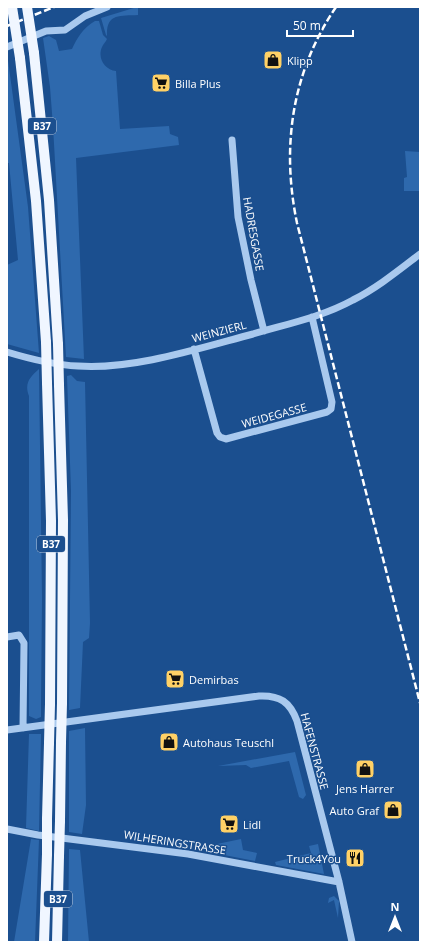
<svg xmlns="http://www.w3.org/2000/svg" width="427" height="949" font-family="'Open Sans',sans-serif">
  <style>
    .green { fill: #2e69ad }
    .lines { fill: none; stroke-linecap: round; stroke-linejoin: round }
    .minor { stroke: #a9c9ee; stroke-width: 7 }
    .major { stroke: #f0f6ff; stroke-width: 10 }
    .rail { stroke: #fff; stroke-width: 2.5; stroke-dasharray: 7 3; stroke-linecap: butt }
    .major-bridge { stroke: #f0f6ff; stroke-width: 10 }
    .labels { text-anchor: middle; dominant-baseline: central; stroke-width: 3; stroke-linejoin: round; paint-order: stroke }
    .shield { fill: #1b4f8f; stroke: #bbcadd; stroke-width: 1 }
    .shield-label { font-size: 10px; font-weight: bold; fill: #fff }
    .poi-label { font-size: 11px; fill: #fff; stroke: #1b4f8f; text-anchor: start }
    .street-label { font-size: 11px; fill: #fff; stroke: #1b4f8f }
  </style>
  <rect width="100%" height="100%" fill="#1b4f8f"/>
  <!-- green -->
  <path class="green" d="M137,7H152L138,8V15C120,16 106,13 107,36L106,35L101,18Z
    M95,21H99L103,35L107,39C106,42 103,44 102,47C97,58 105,70 116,71L120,129L169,126L170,134L178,137L179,145L76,158L84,359L66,357L53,126L50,87L43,38L49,36L56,40L59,51L72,49C77,38 83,28 95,21Z
    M7,53L28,207L39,353L7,344V265L18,260L9,163H7Z
    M405,151L420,152V191H404V178L407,177Z
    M39,369L42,598L41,705V717L36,719L29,716V396C24,383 30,377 39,369Z
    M71,375L77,381L85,382L90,623L89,638L83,642L80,708L69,710L71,491L67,376Z
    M85,728L86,805L82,834L69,832V731Z
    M29,734H41L39,831L26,828Z
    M295,752L306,795L303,799L299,797L289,761L251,768L246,765L218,766Z
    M31,839L39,840L35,942H14Z
    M241,839L243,850L257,853L255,861L219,854L217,844Z
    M318,844L324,874L276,865L275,862L311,853L309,846Z
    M69,849L80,850L89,942H68Z
    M334,896L339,901L338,918L334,900L328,903L329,898Z"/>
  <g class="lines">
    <!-- minor -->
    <path class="minor" d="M7,47L46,31L65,30L85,16L107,7
      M232,140L238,217L251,280L264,331
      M194,349L217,433L220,437L226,439L327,412L331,409L332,402L312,317
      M7,352C30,359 54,365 78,366C133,370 200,348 253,334C287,324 322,317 353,300C377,288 399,270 420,254
      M7,637L19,635L24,643L23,728
      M7,730L259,696C280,695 290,702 297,721L339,882L352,942
      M7,829L38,835L188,854L339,882"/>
    <!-- major -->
    <path class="major" d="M34,53L49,200L58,344
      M20,58L36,201L46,342
      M47,383L51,521L50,704
      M59,385L63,520L62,703
      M47,819L49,743
      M60,821L61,742
      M44,942L47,854
      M57,942L59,856"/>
    <!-- rail -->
    <path class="rail" d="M336,7C292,72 281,146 297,223L420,703
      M7,26L54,7"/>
    <!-- major-bridge -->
    <path class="major-bridge" d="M12,7L20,58
      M27,7L34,53
      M46,342L47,383
      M58,344L59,385
      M61,742L62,703
      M49,743L50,704
      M47,854V819
      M59,856L60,821"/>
  </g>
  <!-- icons -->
  <defs>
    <g id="shop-square" transform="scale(1)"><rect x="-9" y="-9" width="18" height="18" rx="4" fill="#ffd166" stroke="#1b4f8f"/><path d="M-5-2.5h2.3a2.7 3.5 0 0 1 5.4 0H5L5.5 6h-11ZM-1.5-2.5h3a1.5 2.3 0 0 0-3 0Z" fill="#111"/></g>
    <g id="supermarket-square" transform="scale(1)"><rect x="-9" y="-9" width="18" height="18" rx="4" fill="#ffd166" stroke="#1b4f8f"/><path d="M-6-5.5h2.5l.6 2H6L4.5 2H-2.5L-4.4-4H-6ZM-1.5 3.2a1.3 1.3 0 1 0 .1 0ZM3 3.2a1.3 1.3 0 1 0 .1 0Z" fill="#111"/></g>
    <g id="restaurant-square" transform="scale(1)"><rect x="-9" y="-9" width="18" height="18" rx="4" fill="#ffd166" stroke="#1b4f8f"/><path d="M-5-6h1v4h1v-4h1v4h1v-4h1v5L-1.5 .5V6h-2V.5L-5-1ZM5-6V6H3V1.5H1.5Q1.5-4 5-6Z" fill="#111"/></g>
  </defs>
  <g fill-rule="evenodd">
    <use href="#shop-square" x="273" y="60"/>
    <use href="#supermarket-square" x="161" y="83"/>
    <use href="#supermarket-square" x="175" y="679"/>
    <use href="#shop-square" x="169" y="742"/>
    <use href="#shop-square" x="365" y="769"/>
    <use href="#shop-square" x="393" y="810"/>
    <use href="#supermarket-square" x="229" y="824"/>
    <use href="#restaurant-square" x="355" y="858"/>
  </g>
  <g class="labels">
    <!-- shield labels -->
    <g class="shield">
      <rect x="28" y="118" width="28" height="16" rx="3"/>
      <rect x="37" y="536" width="28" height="16" rx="3"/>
      <rect x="44" y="891" width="28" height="16" rx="3"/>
    </g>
    <g class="shield-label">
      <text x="42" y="126">B37</text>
      <text x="51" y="544">B37</text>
      <text x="58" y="899">B37</text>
    </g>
    <!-- poi labels -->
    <g class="poi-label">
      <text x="287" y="60">Klipp</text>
      <text x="175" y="83">Billa Plus</text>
      <text x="189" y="679">Demirbas</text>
      <text x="183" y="742">Autohaus Teuschl</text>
      <text x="365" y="788" text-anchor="middle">Jens Harrer</text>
      <text x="379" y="810" text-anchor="end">Auto Graf</text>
      <text x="243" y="824">Lidl</text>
      <text x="341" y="858" text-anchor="end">Truck4You</text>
    </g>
    <!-- street labels -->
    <g class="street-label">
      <text transform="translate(254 234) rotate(80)">HADRESGASSE</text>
      <text transform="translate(219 331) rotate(-15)">WEINZIERL</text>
      <text transform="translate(274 415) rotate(-15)">WEIDEGASSE</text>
      <text transform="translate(315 751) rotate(75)">HAFENSTRASSE</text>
      <text transform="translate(175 842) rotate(9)">WILHERINGSTRASSE</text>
    </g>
  </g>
  <!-- border -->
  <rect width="427" height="949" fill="none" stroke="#ffffff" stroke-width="16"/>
  <!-- north arrow -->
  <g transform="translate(395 917)" stroke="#1b4f8f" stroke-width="3" paint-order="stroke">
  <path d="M0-3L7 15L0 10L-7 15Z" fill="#ffffff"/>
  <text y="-6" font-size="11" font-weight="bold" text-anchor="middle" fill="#ffffff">N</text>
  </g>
  <!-- scale -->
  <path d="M287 30v6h66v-6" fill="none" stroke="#ffffff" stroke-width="2"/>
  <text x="293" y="30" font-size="12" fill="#ffffff" stroke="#1b4f8f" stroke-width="3" paint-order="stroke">50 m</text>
</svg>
